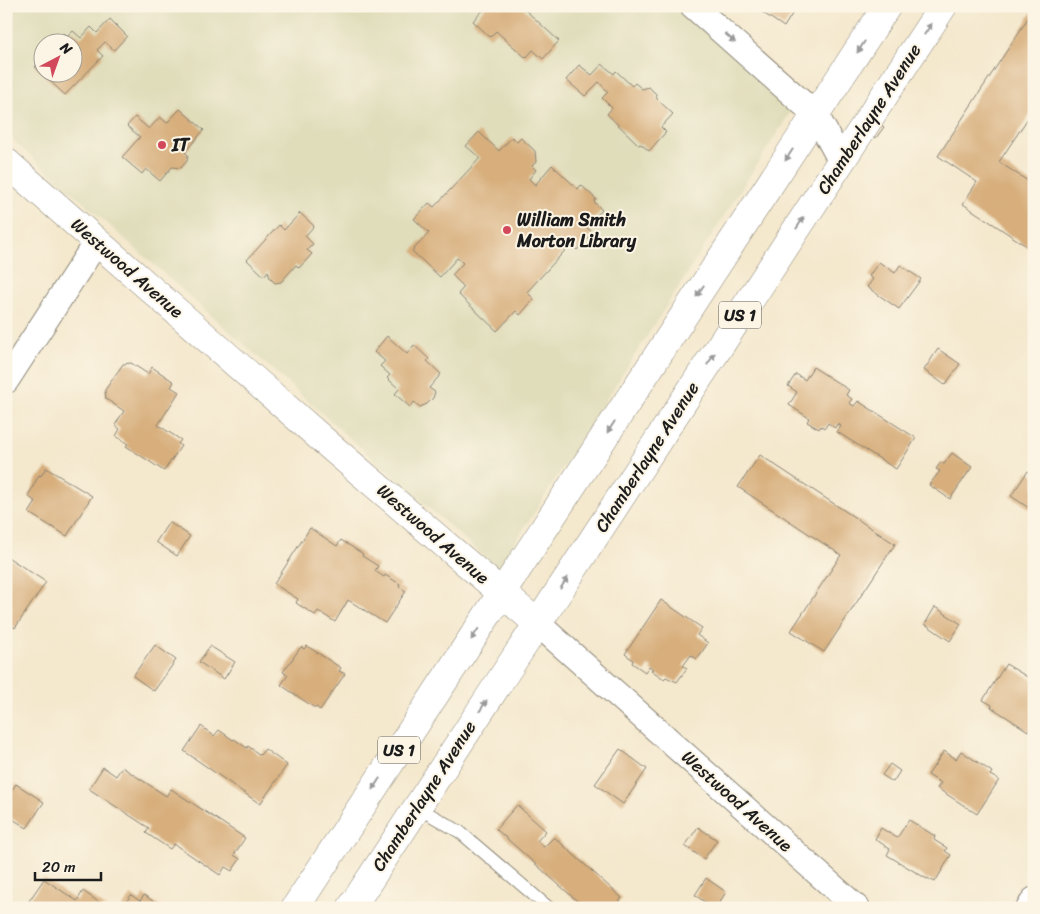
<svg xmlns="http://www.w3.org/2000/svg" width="1040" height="914" font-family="Sriracha,sans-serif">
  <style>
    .built { fill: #e0ddbb; fill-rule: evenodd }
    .building { fill: #d7ae7b }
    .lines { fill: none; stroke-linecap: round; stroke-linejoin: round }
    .service-casing { stroke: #888274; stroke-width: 14 }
    .minor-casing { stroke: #888274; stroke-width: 27 }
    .tertiary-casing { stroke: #888274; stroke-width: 29 }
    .primary-casing { stroke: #888274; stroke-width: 29 }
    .service { stroke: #fff; stroke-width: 12 }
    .minor { stroke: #fff; stroke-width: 25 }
    .tertiary { stroke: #fff; stroke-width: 28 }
    .primary { stroke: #fff; stroke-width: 28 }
    .oneway { fill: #999 }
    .poi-dot { fill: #d1495b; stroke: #fcf5e5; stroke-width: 2 }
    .labels { text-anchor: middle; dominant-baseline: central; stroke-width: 4; stroke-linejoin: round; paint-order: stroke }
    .shield { fill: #fcf5e5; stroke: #5f5d58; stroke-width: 1 }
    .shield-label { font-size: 16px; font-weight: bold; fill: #1c1c1c }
    .street-label { font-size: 18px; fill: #1c1c1c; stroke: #fcf5e5 }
    .poi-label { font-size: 18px; font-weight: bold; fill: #1c1c1c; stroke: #fcf5e5; text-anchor: start }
  </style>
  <rect width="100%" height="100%" fill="#fcf5e5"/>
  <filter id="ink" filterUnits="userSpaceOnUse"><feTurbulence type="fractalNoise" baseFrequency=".02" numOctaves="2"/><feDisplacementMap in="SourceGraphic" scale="10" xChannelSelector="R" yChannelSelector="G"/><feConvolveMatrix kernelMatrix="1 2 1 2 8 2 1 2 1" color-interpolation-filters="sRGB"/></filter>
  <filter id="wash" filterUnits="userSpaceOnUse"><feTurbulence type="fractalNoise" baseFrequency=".0096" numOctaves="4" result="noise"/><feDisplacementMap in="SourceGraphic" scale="20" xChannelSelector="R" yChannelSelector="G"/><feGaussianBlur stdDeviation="1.12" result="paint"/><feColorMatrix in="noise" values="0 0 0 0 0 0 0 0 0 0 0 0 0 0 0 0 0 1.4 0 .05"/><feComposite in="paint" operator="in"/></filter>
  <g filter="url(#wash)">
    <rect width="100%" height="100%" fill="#f4e8cd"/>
    <!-- built -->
    <path class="built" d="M6,6H677L793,108L498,569L6,134ZM42,42H72V72H42Z"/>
    <g id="blocks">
      <!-- building -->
      <path class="building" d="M483,6H521L559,41L543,59L533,50L526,58L496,31L490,37L473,21L485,8Z
        M753,6H797L784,27Z
        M1034,9V109L999,162L1034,185V251L963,204L977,182L938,156Z
        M110,19L127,36L114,50L105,42L97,50L103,56L65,95L35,67L42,59V72H72V42H54L63,33L67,37L73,31L81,38L91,27L97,33Z
        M602,64L614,74L616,71L632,86L635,83L642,89L649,87L656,94L657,99L673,114L661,127L666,132L649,151L641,144L639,145L607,114L612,108L602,98L608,92L599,82L585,96L566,80L579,65L592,75Z
        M180,109L204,130L185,152L188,155L187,161L181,168L172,167L160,181L146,169L142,174L122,157L140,137L127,126L135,117L149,129L160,117L167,123Z
        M881,125L884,127L876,138L873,136Z
        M479,132L499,151L512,137L517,142L521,138L535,151L536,162L532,166L536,170L529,179L535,185L552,165L578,189L581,185L596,199L594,202L602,210L586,227L593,233L577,250L571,244L527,292L534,299L520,315L516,311L497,331L458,294L464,287L452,275L463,263L457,258L440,277L412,251L429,233L414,219L429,203L434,207L480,158L466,146Z
        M300,213L314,226L305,236L313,244L307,250L312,254L299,268L296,265L281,282L275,283L270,278L268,271L264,276L247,260L279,225L284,230Z
        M879,262L895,273L900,265L921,279L899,309L867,287L873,279L869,276Z
        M387,336L407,354L414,345L429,359L427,361L441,374L429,388L435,392L433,398L427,404L420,407L414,402L410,407L395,394L399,389L387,378L390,375L380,366L385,361L374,352Z
        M938,349L960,364L945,385L924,370Z
        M131,363L148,374L152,367L174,382L171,387L179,392L158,425L181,440L178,444L181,446L164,471L126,446L128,444L116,436L120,429L115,425L124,411L106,399L105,390L123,364Z
        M813,367L849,390L846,395L852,399L849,403L854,406L858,401L916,438L896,469L837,432L841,426L837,424L835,428L828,423L825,428L821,426L819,429L807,422L809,418L789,405L797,392L788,386L796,374L805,380Z
        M952,453L972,467L950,499L929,485L940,471L936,469L941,462L944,464Z
        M760,455L895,544L824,652L791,631L841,555L738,487Z
        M46,468L92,496L67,536L29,513L36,502L28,496L39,475L41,476Z
        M1028,471L1034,475V508L1032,510L1011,496Z
        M169,522L190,536L177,556L156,542Z
        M310,528L337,546L341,540L363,554L362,556L378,566L375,571L384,577L385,575L400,584L399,587L406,591L385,623L348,600L335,622L318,611L315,615L296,603L298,599L274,584Z
        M6,556L46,582L15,628L6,622Z
        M661,600L702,628L697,635L708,643L697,659L691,655L683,666L687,668L677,682L666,677L664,679L651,670L653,669L649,666L645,672L632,663L633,660L625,654Z
        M935,607L961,624L950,641L925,624Z
        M155,645L176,660L154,691L133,676Z
        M210,646L235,662L224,679L199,662Z
        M307,646L341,668L339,671L345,674L320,710L316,707L315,708L281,685L288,675L283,672L301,647L304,649Z
        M1006,664L1034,681V723L1028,731L991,707L992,705L983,700Z
        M201,726L214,736L219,730L233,740L234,739L247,748L248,746L260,755L265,749L287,765L260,804L184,751Z
        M620,749L647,769L623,804L595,784Z
        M944,751L956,759L961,751L992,772L990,775L999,780L977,814L937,788L941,783L928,775Z
        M890,764L900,771L893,782L882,775Z
        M103,767L116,776L122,767L166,796L171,789L245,838L234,855L240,859L232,871L225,867L220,875L174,844L170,849L146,833L149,828L89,789Z
        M16,784L44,802L27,828L6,815V799Z
        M517,805L546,831L537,841L544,847L554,837L622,898L614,908H585L496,829Z
        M909,820L935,836L934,840L947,848L945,851L951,855L935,882L927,878V879L887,855L890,849L875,839L881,828L897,838Z
        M698,827L717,840L704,859L685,846Z
        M706,878L726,892L716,908H713L695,895Z
        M44,879L77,901L83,891L107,908H32L27,904Z
        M131,895L140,901L144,895L163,908H122Z"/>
    </g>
  </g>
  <g filter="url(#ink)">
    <use href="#blocks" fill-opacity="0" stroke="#888274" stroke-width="1"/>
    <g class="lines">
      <!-- service casing -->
      <g class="service-casing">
        <path id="service" d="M417,807L460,832L549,908"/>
      </g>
      <!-- minor casing -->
      <g class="minor-casing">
        <path id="minor" d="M693,6L816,115L841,161
          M6,381L97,241
          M537,623L857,908
          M1029,908L1034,900"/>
      </g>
      <!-- tertiary casing -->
      <g class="tertiary-casing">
        <path id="tertiary" d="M6,162L331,447L537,623"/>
      </g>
      <!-- primary casing -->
      <g class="primary-casing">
        <path id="primary" d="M295,908L887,6
          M351,908L943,6"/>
      </g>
      <!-- service -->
      <use href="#service" class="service"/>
      <!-- minor -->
      <use href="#minor" class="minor"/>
      <!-- tertiary -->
      <use href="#tertiary" class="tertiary"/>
      <!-- primary -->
      <use href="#primary" class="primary"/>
    </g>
    <!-- one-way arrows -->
    <defs><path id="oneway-solid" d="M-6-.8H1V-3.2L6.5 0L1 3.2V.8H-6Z" transform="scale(1.25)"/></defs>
    <g class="oneway">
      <use href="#oneway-solid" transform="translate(928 29) rotate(-57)"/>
      <use href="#oneway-solid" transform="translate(730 38) rotate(41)"/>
      <use href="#oneway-solid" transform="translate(861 47) rotate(123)"/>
      <use href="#oneway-solid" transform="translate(789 155) rotate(123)"/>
      <use href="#oneway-solid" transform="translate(800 223) rotate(-57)"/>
      <use href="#oneway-solid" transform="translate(700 291) rotate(123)"/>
      <use href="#oneway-solid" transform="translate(711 359) rotate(-57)"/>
      <use href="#oneway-solid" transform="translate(611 427) rotate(123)"/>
      <use href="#oneway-solid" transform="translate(564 583) rotate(-57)"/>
      <use href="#oneway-solid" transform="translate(475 634) rotate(123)"/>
      <use href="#oneway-solid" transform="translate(483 706) rotate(-57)"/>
      <use href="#oneway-solid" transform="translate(376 784) rotate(123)"/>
    </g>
  </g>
  <!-- markers -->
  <g class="poi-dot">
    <circle cx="162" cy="145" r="5"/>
    <circle cx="507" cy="230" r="5"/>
  </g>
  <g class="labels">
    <!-- shield labels -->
    <g class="shield">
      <rect x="719" y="301.5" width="42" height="27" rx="4"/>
      <rect x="378" y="736.5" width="42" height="27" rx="4"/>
    </g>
    <g class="shield-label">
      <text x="740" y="315">US 1</text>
      <text x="399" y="750">US 1</text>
    </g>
    <!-- street labels -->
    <g class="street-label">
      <text transform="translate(869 119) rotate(-57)">Chamberlayne Avenue</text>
      <text transform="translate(127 268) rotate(41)">Westwood Avenue</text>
      <text transform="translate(647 457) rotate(-57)">Chamberlayne Avenue</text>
      <text transform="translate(433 534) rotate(41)">Westwood Avenue</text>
      <text transform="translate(424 796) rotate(-57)">Chamberlayne Avenue</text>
      <text transform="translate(737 801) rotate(42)">Westwood Avenue</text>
    </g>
    <!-- poi labels -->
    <g class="poi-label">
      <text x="172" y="145">IT</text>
      <text x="517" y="220">William Smith<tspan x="517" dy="21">Morton Library</tspan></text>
    </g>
  </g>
  <!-- margin -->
  <rect width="1040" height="914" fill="none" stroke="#fcf5e5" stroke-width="25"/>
  <!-- north arrow -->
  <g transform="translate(58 58) rotate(41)"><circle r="24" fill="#fcf5e5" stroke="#a29e95"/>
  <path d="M0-4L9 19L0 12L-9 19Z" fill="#d1495b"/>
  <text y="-8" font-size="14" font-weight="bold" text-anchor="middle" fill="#1c1c1c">N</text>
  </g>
  <!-- scale -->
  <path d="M35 872v8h66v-8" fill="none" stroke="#1c1c1c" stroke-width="2.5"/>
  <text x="42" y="872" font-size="15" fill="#1c1c1c" stroke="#fcf5e5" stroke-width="4" paint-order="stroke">20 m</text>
</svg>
